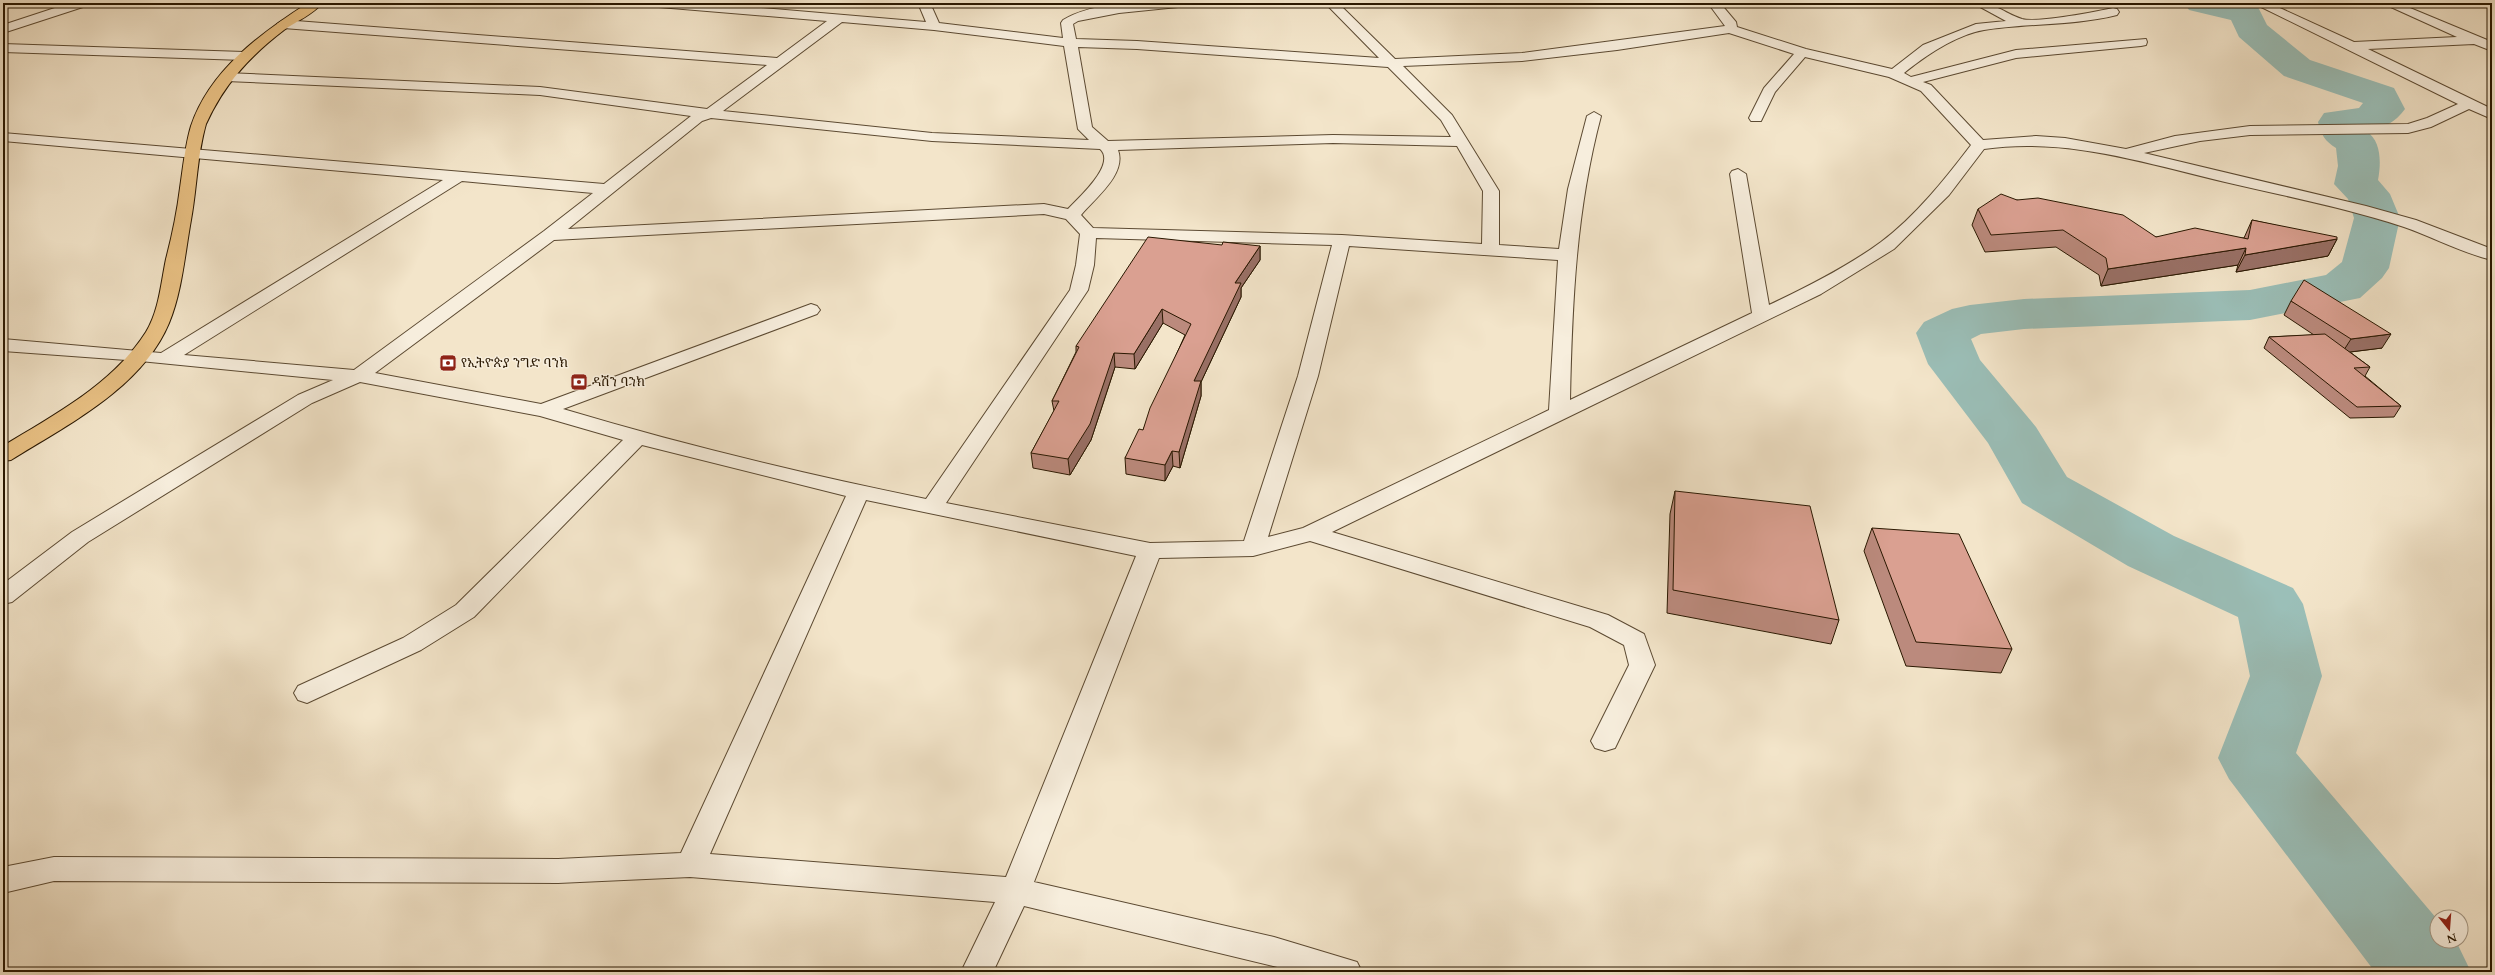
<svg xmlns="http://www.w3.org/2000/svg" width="2495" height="975" font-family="Cardo,'Noto Serif Ethiopic',serif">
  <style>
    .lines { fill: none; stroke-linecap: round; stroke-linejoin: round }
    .river { fill: #9bbfb8; fill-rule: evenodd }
    .minor-casing { stroke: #5c4a32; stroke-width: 2 }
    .major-casing { stroke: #291700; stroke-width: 2 }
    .minor { fill: #f7eedd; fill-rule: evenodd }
    .major { fill: #eac285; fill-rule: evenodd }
    .wall { fill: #bb8a7d; stroke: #291700 }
    .shaded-wall { fill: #997066; stroke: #291700 }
    .building { fill: #daa091; stroke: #291700 }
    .labels { text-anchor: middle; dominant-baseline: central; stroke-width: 3; stroke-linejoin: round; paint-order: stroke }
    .poi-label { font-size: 13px; fill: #291700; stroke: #f7eedd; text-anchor: start }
  </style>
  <rect width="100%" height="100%" fill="#f3e5ca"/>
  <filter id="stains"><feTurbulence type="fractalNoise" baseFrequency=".005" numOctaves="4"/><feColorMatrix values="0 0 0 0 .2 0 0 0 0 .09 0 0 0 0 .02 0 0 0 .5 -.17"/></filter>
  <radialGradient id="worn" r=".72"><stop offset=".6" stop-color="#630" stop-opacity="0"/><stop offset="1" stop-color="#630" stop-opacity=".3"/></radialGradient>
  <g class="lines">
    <!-- river -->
    <path class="river" d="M2184,3H2243L2258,7L2267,25L2310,60L2394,88L2405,109C2396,122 2382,129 2366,131C2382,141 2381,164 2378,180L2390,194L2400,218L2389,268L2382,278L2360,298L2250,320L2024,329L1981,334L1971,339L1980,360L2036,427L2067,477L2174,536L2293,588L2303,604L2322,676L2296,753L2437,919V941H2456L2471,972H2375L2229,779L2218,758L2250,676L2238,617L2128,566L2022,503L1988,443L1928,364L1916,333L1924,322L1952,309L1970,305L2024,299L2250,290L2326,275L2342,262L2354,218L2348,199L2334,184L2338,166L2336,148C2325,141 2321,135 2318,122L2324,113L2359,108L2363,103L2284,76L2239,37L2231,20L2189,10Z"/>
    <!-- minor casing -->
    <g class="minor-casing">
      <path id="minor" d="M70,3H88L86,6L3,33V25Z
        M653,3H703L926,22L918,3H930L939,23L1063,38L1061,23L1063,20C1097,0 1146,3 1184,3L1178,7L1119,13L1078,21L1073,24L1076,39L1137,41L1379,58L1325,3H1338L1395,59L1522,53L1725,26L1708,3H1720L1736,22L1737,27L1806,49L1892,69L1923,45L1976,24L2006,21L1973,3C1998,3 2001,12 2022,19C2037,23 2095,12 2113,8L2117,9L2119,12L2117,15C2073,26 2028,23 1984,30C1956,35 1925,56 1904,73L1911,77L2016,50L2146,39L2147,42L2146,45L2141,46L2016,58L1923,82L1931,85L1983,140L2036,136L2065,138L2126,149L2175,136L2250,126L2408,124L2427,118L2458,104L2253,3H2269L2354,42L2457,37L2382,3H2398L2492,42V51L2474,44L2368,49L2492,109V119L2469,109L2431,127L2408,133L2250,135L2200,141L2144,153L2366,206L2416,220L2492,249V260C2462,253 2433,237 2404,227C2346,208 2285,196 2225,182C2145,163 2066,137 1984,149L1949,195L1894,249L1821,294L1332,532L1608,615L1644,634L1655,665L1615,748L1605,751L1595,748L1591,741L1629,665L1624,645L1590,627L1310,541L1253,556L1159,558L1034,882L1274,937L1357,962L1362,972H1298L1024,906L993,972H961L995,902L690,877L558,883L54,881L3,893V867L54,857L558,859L681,853L846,496L642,445L474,617L421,650L307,703L298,700L294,693L298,686L403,638L456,605L623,440L540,416L360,382L312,403L88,542L12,602L3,604V584L72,532L298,395L333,380L140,361L3,351V339L161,353L443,180L3,141V133L604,184L691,116L540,95L226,81L219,77L226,73L540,87L707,109L767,65L283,28L277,24L283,20L777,58L827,21L659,7ZM842,22L934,30L1064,46L1078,129L1089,140L932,133L723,111ZM1729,33L1794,54L1764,88L1749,118L1751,121H1761L1775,92L1805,57L1889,77L1921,91L1971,145C1946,178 1915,217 1881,242C1847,267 1807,287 1769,305L1746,174L1738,169L1732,171L1730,174L1752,313L1570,400C1572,304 1576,210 1601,116L1594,112L1587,116L1568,189L1559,249L1499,245V191L1452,115L1403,66L1522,61L1617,50ZM1078,47L1137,49L1388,67L1441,120L1451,137L1333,135L1108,141L1092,127ZM711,118L932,141L1100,149C1117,164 1078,198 1068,209L1044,204L568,229L702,121ZM1333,143L1457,146L1483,191L1482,244L1342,235L1093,228L1081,215C1095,198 1127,174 1118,150ZM462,181L593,193L544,231L354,370L184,355ZM1044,214L1066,219L1080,234L1076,265L1070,290L926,499C804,474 683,445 563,409L817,314L820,310L817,306L811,304L541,404L375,373L554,240ZM1096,238L1332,245L1298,376L1244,541L1150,543L946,503L1088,290L1094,265ZM1349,246L1558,260L1549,410L1303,528L1268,537L1318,376ZM866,500L1136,556L1006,877L710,854Z
        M3,44L244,52L251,56L244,60L3,52Z"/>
    </g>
    <!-- major casing -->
    <g class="major-casing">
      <path id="major" d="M308,3H322C314,14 295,22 284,30C250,56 224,84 206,124C197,155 197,188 191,220C185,253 182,292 169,323C142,388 67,425 11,460L3,461V446C54,415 113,384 146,332C159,311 161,283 166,259C172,236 177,212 180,188C183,168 185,146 191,126C210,70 261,33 308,3Z"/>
    </g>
    <!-- minor -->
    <use href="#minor" class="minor"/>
    <!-- major -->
    <use href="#major" class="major"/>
  </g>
  <!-- wall -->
  <path class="wall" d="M2017,200L2156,237L2244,238L2252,220L2337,239L2328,256L2236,272L2238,265L2101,286L2099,275L2056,247L1985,252L1972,225L1978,209Z
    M1260,246V260L1241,288V297L1201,382V396L1180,468L1173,466L1165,481L1126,474L1125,458L1143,430L1185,335L1163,323L1135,369L1115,367L1091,440L1070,475L1033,468L1031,453L1054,411L1052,401L1076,352V346Z
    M2291,301L2382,348L2350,352L2370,367L2365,376L2401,406L2394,417L2350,418L2264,348L2269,337L2314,335L2284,315Z
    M1675,491L1839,620L1831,644L1667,613L1670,514Z
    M1872,528L2012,649L2001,673L1906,666L1864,551Z"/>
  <!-- shaded-wall -->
  <path class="shaded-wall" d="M2337,239L2328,256L2236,272L2245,255Z
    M1260,246V260L1241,288V297L1201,382V396L1180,468L1179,452L1194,381L1235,283Z
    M2246,248L2238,265L2101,286L2108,269Z
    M1162,309L1163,323L1135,369L1134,354Z
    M2391,334L2382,348L2342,353L2351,339Z
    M1114,353L1115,367L1091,440L1070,475L1068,459Z
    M1172,451L1173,466L1165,481V465Z"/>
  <!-- building -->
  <path class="building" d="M2001,194L2017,200L2038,198L2123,215L2156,237L2195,228L2248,239L2252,220L2337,237V239L2245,255L2246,248L2108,269L2106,258L2063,230L1991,235L1978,209Z
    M1148,237L1222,245L1223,242L1260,246L1235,283H1241L1194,381H1201L1179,452L1172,451L1165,465L1125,458L1139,429L1143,430L1150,408L1191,324L1162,309L1134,354L1114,353L1090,424L1068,459L1031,453L1059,401H1052L1079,347L1076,346Z
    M2304,280L2391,334L2351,339L2291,301Z
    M2325,334L2370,367L2354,368L2401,406L2357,407L2269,337Z
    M1675,491L1810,506L1839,620L1673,590Z
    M1872,528L1959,534L2012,649L1916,642Z"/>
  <!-- icons -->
  <defs>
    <g id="bank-square" transform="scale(0.9)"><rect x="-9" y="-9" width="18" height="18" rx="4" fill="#8f2418" stroke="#f7eedd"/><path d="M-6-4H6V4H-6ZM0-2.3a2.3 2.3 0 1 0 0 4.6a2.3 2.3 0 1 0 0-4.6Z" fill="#fff"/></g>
  </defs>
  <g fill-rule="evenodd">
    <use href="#bank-square" x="448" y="363"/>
    <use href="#bank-square" x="579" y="382"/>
  </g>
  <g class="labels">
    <!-- poi labels -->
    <g class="poi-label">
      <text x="461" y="363">የኢትዮጵያ ንግድ ባንክ</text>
      <text x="592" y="382">ዳሽን ባንክ</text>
    </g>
  </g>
  <!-- margin -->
  <rect width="2495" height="975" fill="none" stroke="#f3e5ca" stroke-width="16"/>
  <rect x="4" y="4" width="2487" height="967" fill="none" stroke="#291700" stroke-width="2"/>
  <rect x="8" y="8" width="2479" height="959" fill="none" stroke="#291700"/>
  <!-- north arrow -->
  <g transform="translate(2449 929) rotate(163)"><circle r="19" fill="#f7eedd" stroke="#a59885"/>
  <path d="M0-3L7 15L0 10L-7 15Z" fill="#8f2418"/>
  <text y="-6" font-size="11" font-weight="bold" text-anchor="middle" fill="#291700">N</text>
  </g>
  <rect width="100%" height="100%" filter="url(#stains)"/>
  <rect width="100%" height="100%" fill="url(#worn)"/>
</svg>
